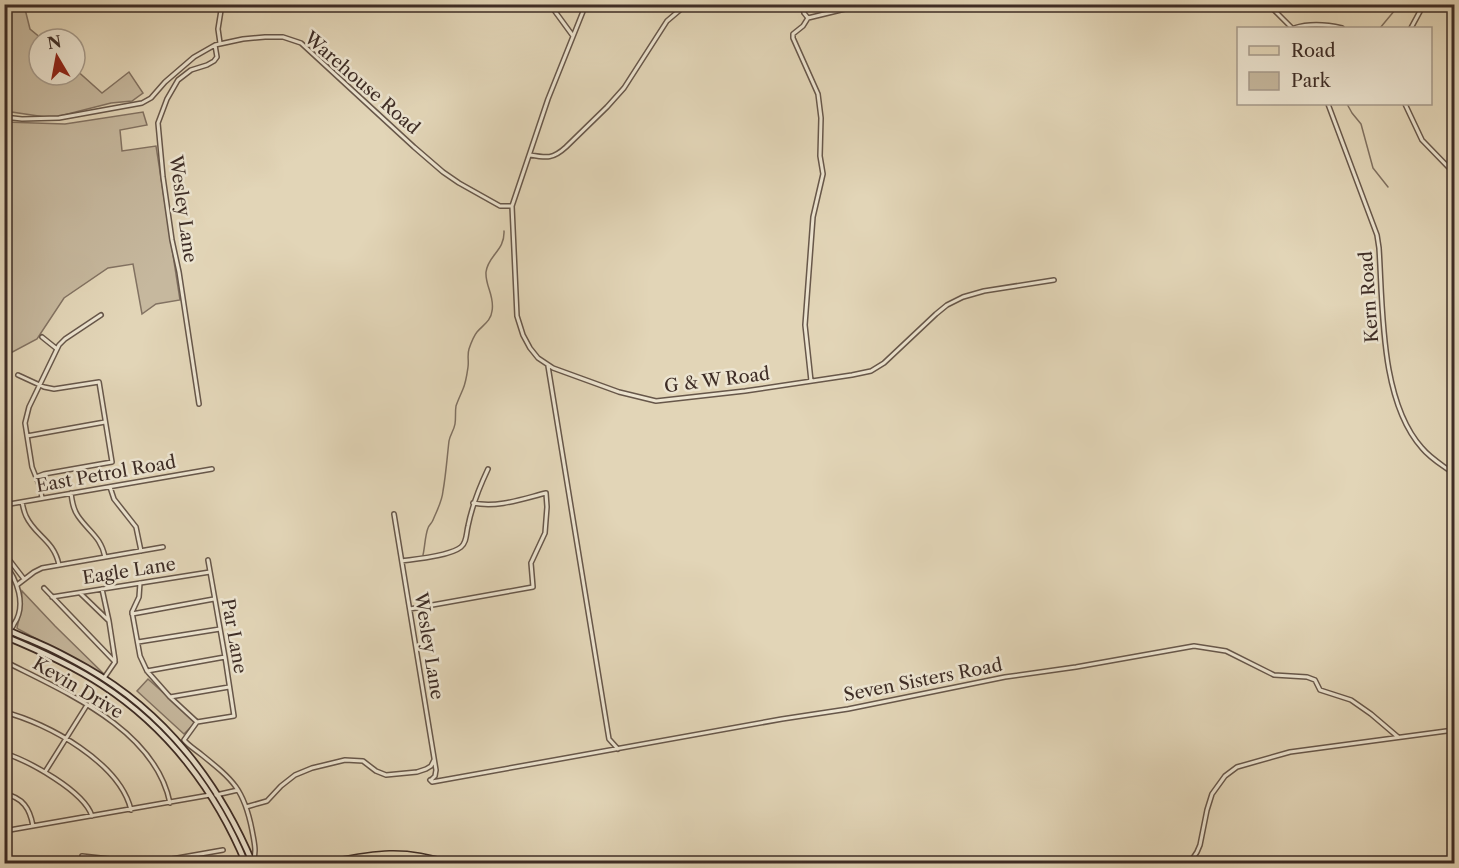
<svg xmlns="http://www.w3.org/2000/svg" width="1459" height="868" font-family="'Libre Caslon Text',serif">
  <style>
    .green { fill: #c6b89e; stroke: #827262; stroke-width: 1.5 }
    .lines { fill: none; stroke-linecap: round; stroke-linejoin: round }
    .stream { stroke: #7f7060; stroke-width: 1.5 }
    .minor-casing { stroke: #67574a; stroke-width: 6 }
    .secondary-casing { stroke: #3e2d26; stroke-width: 8 }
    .primary-casing { stroke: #3e2d26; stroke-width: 9 }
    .minor { stroke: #ece4d0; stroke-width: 3 }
    .secondary { stroke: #ece4d0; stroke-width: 4.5 }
    .primary { stroke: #e2d5b7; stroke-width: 6 }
    .labels { text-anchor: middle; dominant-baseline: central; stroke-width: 5; stroke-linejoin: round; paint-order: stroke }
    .street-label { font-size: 18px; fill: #3e2d26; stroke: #ece4d0 }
  </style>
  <rect width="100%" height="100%" fill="#e2d5b7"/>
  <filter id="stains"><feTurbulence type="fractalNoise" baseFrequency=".00333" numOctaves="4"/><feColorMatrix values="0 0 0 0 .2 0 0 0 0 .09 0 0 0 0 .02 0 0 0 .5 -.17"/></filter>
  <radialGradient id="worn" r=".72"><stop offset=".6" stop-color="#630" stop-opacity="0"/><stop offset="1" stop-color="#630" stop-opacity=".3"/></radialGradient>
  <!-- green -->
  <path class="green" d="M4,5H24L30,29L42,39H39V75H75V69L102,93L129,72L143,93L132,101L111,103L52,118L5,111Z
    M143,112L147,125L120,130L122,151L156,146L180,300L156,304L142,314L133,264L108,268L64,298L37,339L5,356V122L65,124Z
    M22,591L55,626L106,676L18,629L17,628L20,614Z
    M148,679L196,722L184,734L137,691Z"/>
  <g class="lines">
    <!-- stream -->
    <path class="stream" d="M1380,28L1400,4
      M1347,104L1352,113L1361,124L1373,168L1388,187
      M423,555C425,546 425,536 428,528C429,525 432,523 433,520C437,510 442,502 443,491C446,474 447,458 449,441C450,435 454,430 455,424C456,418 455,412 456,406C458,400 461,394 463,389C466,382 467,374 468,367C469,361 467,355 469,349C471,343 473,337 477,332C483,325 491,321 492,311C495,296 485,286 486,272C488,255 505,251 504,231"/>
    <!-- minor casing -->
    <g class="minor-casing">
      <path id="minor" d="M552,4L554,10L573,36
        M586,4L548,99L512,206L517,316L523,335L530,348L538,358L553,368L619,392L656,401L745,391L852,375L871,371L884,363L936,314L947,305L963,297L984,291L1054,280
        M802,4L804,13L808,18L803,26L793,34V38L818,94L821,118L820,156L823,174L813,217L805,325L811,381
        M1268,4L1292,28
        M808,18L849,8
        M1294,28C1310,23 1325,24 1342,28
        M1411,28L1424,4
        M220,43L218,29L222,4
        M1328,104L1377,235L1379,248C1383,308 1380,401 1422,448C1431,459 1444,466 1454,474
        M1405,104L1422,140L1454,173
        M4,117L22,119L59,118L142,103L151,98L165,82L194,57L215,45L243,39L265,37H283L301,43L414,147L443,172L459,183L500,206H512
        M530,155C547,158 553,159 566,147L607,107L624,88L667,21L687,4
        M42,337L57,349
        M548,366L608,733L609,739L618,749
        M18,375L44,387L54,389L99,382L112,462L44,474L36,477
        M199,404L179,272L172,240L163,177L158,123L167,99L178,80L191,70L207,65L214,61L217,57L215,45
        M27,436L105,422
        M110,487L114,499L136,527L141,551
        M71,493C72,501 73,509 78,516C89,532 101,537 105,557
        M42,498L40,487L32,467L25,423L29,407L59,345L65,339L101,315
        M22,502C23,507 24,512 26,516C35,536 54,540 59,565
        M4,505L212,469
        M394,514L436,770L435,776L431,780
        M4,553L24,579
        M208,560L225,657L234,716L197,722L184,740C189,746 196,750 202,755C233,780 244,789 252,830C254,841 257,852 253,862
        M402,561C416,559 450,556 461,547C467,542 466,534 468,526C472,506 479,488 488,469
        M4,563C17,579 27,605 14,624C12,629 8,632 5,636
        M140,583L139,597L132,612L140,656L147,671L170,697L197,722
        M17,585L34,572L42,568L163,547
        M44,588L115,662
        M102,589L109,621L115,660
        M80,593L108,620
        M52,597L210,572
        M410,609L533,587L531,563L545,533L547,507L546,493C522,499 498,508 473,503
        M132,614L214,599
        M138,642L220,629
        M4,661C65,692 155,729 170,803
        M147,671L225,657
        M104,678L115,662
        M170,697L229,687
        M4,712C48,723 120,763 131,810
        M4,753C29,761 84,791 92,816
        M45,772L87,705
        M430,780L432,782L782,719L848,709L1005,677L1076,667L1194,646L1226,651L1274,675L1307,677L1315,680L1320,690L1351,700L1371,714L1398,737
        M4,794C23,797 30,809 33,826
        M216,795L238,790
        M246,807L267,801L281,786L295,775L312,768L345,760L363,761L376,771L386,775L417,772L426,769L431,766L434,760
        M4,831L210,795
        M82,856L137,862H155L223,850
        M1189,864L1197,852L1200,845L1207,810L1212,794L1225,776L1237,767L1290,752L1454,730"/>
    </g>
    <!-- secondary casing -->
    <g class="secondary-casing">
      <path id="secondary" d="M4,628C15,634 27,638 38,643C55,650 71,659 87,668C164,712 219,782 253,864
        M4,636C38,650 72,665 102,685C168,728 216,791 246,864"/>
    </g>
    <!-- primary casing -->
    <g class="primary-casing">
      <path id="primary" d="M324,864C372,855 401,848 448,864
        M360,864L394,860L427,864"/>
    </g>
    <!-- minor -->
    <use href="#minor" class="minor"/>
    <!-- secondary -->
    <use href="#secondary" class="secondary"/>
    <!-- primary -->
    <use href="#primary" class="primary"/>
  </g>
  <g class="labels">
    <!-- street labels -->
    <g class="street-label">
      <text transform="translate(362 83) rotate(41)">Warehouse Road</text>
      <text transform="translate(183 209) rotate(82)">Wesley Lane</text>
      <text transform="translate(1369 297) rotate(-94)">Kern Road</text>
      <text transform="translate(717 380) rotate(-7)">G &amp; W Road</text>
      <text transform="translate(106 474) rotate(-10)">East Petrol Road</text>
      <text transform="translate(129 571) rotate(-9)">Eagle Lane</text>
      <text transform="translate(234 636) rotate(80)">Par Lane</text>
      <text transform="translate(429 646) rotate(81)">Wesley Lane</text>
      <text transform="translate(923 680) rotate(-11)">Seven Sisters Road</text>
      <text transform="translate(78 688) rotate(31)">Kevin Drive</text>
    </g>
  </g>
  <!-- margin -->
  <rect width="1459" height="868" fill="none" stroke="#e2d5b7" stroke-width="24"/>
  <rect x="6" y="6" width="1447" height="856" fill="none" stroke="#3e2d26" stroke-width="3"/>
  <rect x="12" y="12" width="1435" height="844" fill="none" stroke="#3e2d26" stroke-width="1.5"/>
  <!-- legend -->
  <rect x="1237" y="27" width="195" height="78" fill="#ece4d0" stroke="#a69b8c" stroke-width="1.5"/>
  <rect x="1249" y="46" width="30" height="9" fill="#e2d5b7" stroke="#a69b8c" stroke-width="1.5"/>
  <text x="1291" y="57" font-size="18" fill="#3e2d26">Road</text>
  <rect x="1249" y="72" width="30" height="18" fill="#c6b89e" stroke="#a69b8c" stroke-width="1.5"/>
  <text x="1291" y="87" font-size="18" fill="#3e2d26">Park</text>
  <!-- north arrow -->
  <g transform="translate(57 57) rotate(350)"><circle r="28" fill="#ece4d0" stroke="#a69b8c" stroke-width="1.5"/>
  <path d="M0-4.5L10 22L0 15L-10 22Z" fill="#8f2418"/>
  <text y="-9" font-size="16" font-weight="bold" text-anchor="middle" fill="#3e2d26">N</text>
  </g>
  <rect width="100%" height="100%" filter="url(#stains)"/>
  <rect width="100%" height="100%" fill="url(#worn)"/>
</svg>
